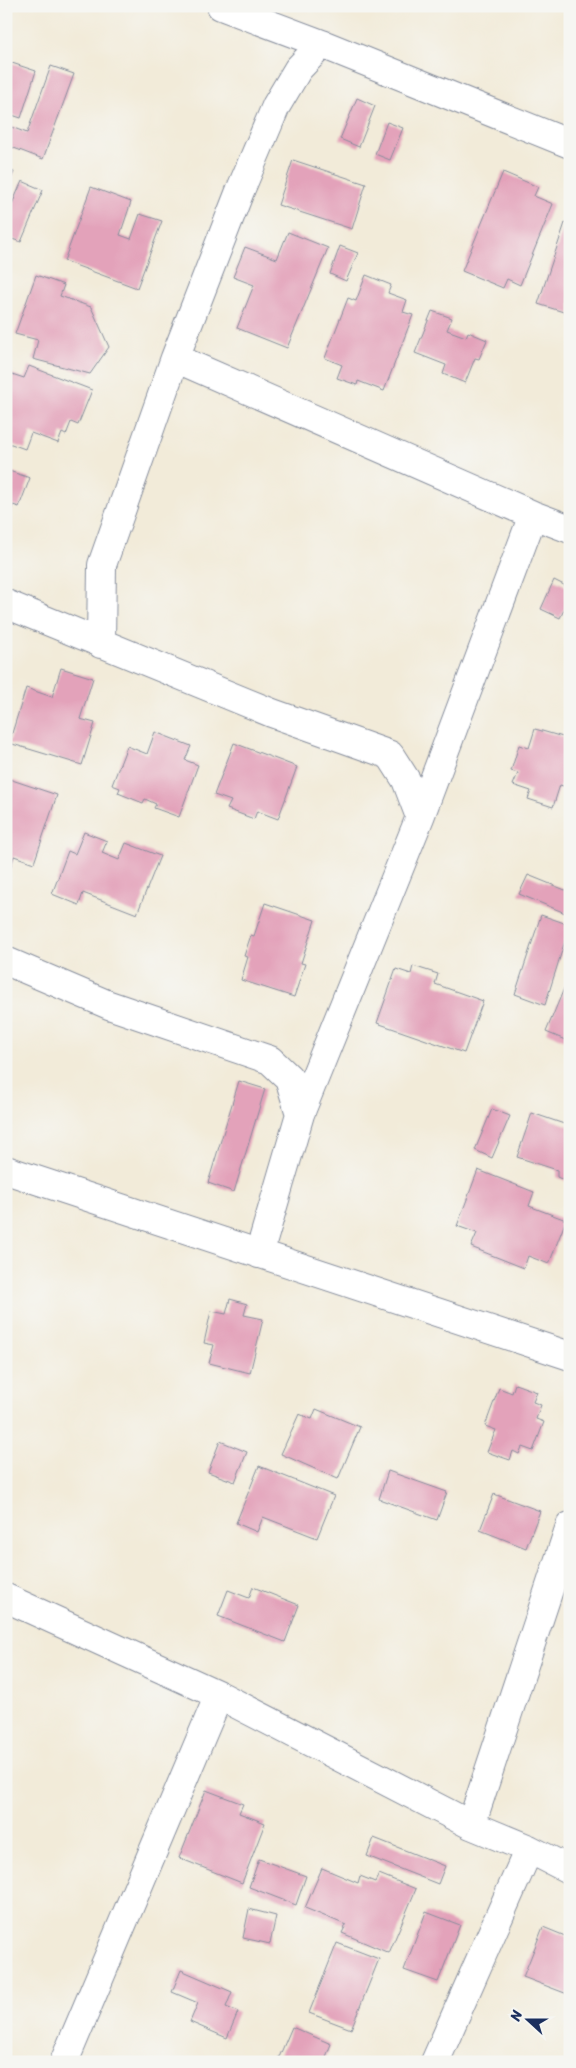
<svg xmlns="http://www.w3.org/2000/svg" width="576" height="2068" font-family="Sriracha,sans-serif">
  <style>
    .building { fill: #e3a2ba }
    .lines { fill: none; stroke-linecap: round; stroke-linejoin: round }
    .street-casing { stroke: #868d9c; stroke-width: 30 }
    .street { stroke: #fff; stroke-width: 28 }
  </style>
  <rect width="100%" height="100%" fill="#f6f6f2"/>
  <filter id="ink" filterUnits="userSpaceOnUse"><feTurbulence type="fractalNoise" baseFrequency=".02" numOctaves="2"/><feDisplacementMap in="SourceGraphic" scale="10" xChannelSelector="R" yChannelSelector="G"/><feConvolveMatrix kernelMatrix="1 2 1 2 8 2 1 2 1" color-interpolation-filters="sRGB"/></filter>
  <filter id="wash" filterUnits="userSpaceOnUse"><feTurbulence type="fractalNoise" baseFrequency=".0096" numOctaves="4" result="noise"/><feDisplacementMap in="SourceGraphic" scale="20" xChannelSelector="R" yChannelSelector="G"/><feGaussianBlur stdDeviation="1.12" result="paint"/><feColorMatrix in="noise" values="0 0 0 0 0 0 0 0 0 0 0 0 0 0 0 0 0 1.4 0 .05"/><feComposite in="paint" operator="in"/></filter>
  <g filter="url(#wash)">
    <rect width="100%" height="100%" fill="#f2ebd9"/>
    <g id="blocks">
      <!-- building -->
      <path class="building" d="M6,47L10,49L7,60H6Z
        M6,61L36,71L21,118L6,113Z
        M51,66L74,74L43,159L6,145V125L27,133Z
        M357,98L375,106L359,147L340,139Z
        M387,122L403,128L390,160L375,154Z
        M293,160L366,184L352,229L278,205Z
        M6,168L14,172L6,190Z
        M503,172L538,187L534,196L553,204L520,285L507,279L503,288L462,271Z
        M22,181L43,190L21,242L6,237V218Z
        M91,187L131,202L120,235L131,239L140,214L162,221L137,288L64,261Z
        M565,223L570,225V314L538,304Z
        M288,232L328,248L287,348L237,328L254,285L233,277L245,247L277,259Z
        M340,246L358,253L346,281L330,274Z
        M36,275L64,285L60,296L91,307L109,347L90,374L33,359L38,340L15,334Z
        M366,275L391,285L388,293L407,300L403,312L413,315L384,391L358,381L357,385L337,378L342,365L325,358L348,298L356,301Z
        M432,311L452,318L447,330L466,337L468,332L487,340L479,359L475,358L465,383L443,374L446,365L415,353Z
        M29,366L92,390L78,425L71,422L66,435L62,433L58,443L31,433L25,449L6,442V372L24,378Z
        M6,470L30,478L19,507L13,505L6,523Z
        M554,580L570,588V598L560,618L541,609Z
        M61,668L93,678L80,719L95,723L82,765L9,743L26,688L52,697Z
        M535,729L570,739L568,744H570V788L560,785L553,807L528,799L531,791L513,785L518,773L511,771L519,745L529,748Z
        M155,732L191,746L185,760L198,765L179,817L154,808L156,804L145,799L143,803L118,793L120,788L112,785L127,746L147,754Z
        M234,743L297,767L278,819L257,811L254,819L227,809L231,801L214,795Z
        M6,778L57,795L34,863L14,856L7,879Z
        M84,832L107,841L102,853L119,860L126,843L160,856L137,914L83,893L79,905L52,894L68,851L75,854Z
        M528,875L570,892V915L519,894Z
        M265,903L315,920L301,963L305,964L294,997L241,980L248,957L244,956L251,935L254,936Z
        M541,915L570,925L545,1005L515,994Z
        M413,966L438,974L435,984L483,1001L464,1053L377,1023L396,969L411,974Z
        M570,974V1042L546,1032Z
        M239,1081L265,1089L234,1192L208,1183Z
        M492,1109L510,1116L492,1158L475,1150Z
        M532,1113L570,1126V1183L557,1177V1170L517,1157Z
        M478,1170L534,1192L529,1206L566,1220L549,1264L528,1256L524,1268L471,1247L477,1233L457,1226Z
        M230,1299L247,1304L244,1315L263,1319L250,1373L209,1363L214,1345L204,1343L211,1311L226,1314Z
        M515,1384L537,1392L533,1402L541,1405L536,1419L544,1422L533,1451L522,1447L519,1454L513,1451L510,1460L487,1452L496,1430L485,1426L499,1388L512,1393Z
        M316,1409L360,1427L338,1479L281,1454L299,1414L312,1419Z
        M220,1441L247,1452L235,1482L208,1472Z
        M259,1466L334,1496L317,1538L263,1517L257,1532L236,1523Z
        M388,1471L447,1492L437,1520L379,1499Z
        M494,1494L540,1511L526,1548L480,1530Z
        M253,1587L299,1605L285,1642L218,1616L228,1590L249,1598Z
        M206,1790L243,1804L239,1813L265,1823L242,1883L179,1858Z
        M374,1838L445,1866L438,1884L367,1856Z
        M259,1859L306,1876L296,1905L249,1887Z
        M322,1868L358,1883L360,1876L375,1882L379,1874L416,1889L389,1953L342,1933L346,1925L305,1908Z
        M249,1909L276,1916L270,1944L243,1938Z
        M426,1912L460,1925L438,1982L404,1970Z
        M543,1927L570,1938V1995L523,1977Z
        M337,1943L379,1959L351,2029L309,2013Z
        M181,1970L232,1992L226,2007L238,2012L227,2038L190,2022L198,2003L172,1992Z
        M292,2027L331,2044L324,2062H277Z"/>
    </g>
  </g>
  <g filter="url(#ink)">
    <use href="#blocks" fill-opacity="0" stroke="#868d9c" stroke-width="1"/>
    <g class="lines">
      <!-- street casing -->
      <g class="street-casing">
        <path id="street" d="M221,6L322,44L570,144
          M175,358L533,515L570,529
          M6,604L272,713L390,755L406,780L420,817
          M101,644L102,565L175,358L240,191L276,106L298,69L322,44
          M6,961L109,1005L270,1060L289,1078L300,1114
          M6,1170L570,1356
          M259,1254L300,1114L420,817L533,515
          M6,1598L219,1695L471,1825L529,1849L570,1870
          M471,1825L570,1526
          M64,2062L219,1695
          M435,2062L529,1849"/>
      </g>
      <!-- street -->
      <use href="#street" class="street"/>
    </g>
  </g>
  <!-- margin -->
  <rect width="576" height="2068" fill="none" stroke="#f6f6f2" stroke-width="25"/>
  <!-- north arrow -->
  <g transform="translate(528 2020) rotate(291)" stroke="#f6f6f2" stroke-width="4" paint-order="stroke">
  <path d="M0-4L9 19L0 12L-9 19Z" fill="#1b2f5e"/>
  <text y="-8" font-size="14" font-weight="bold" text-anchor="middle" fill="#1b2f5e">N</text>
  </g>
</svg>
